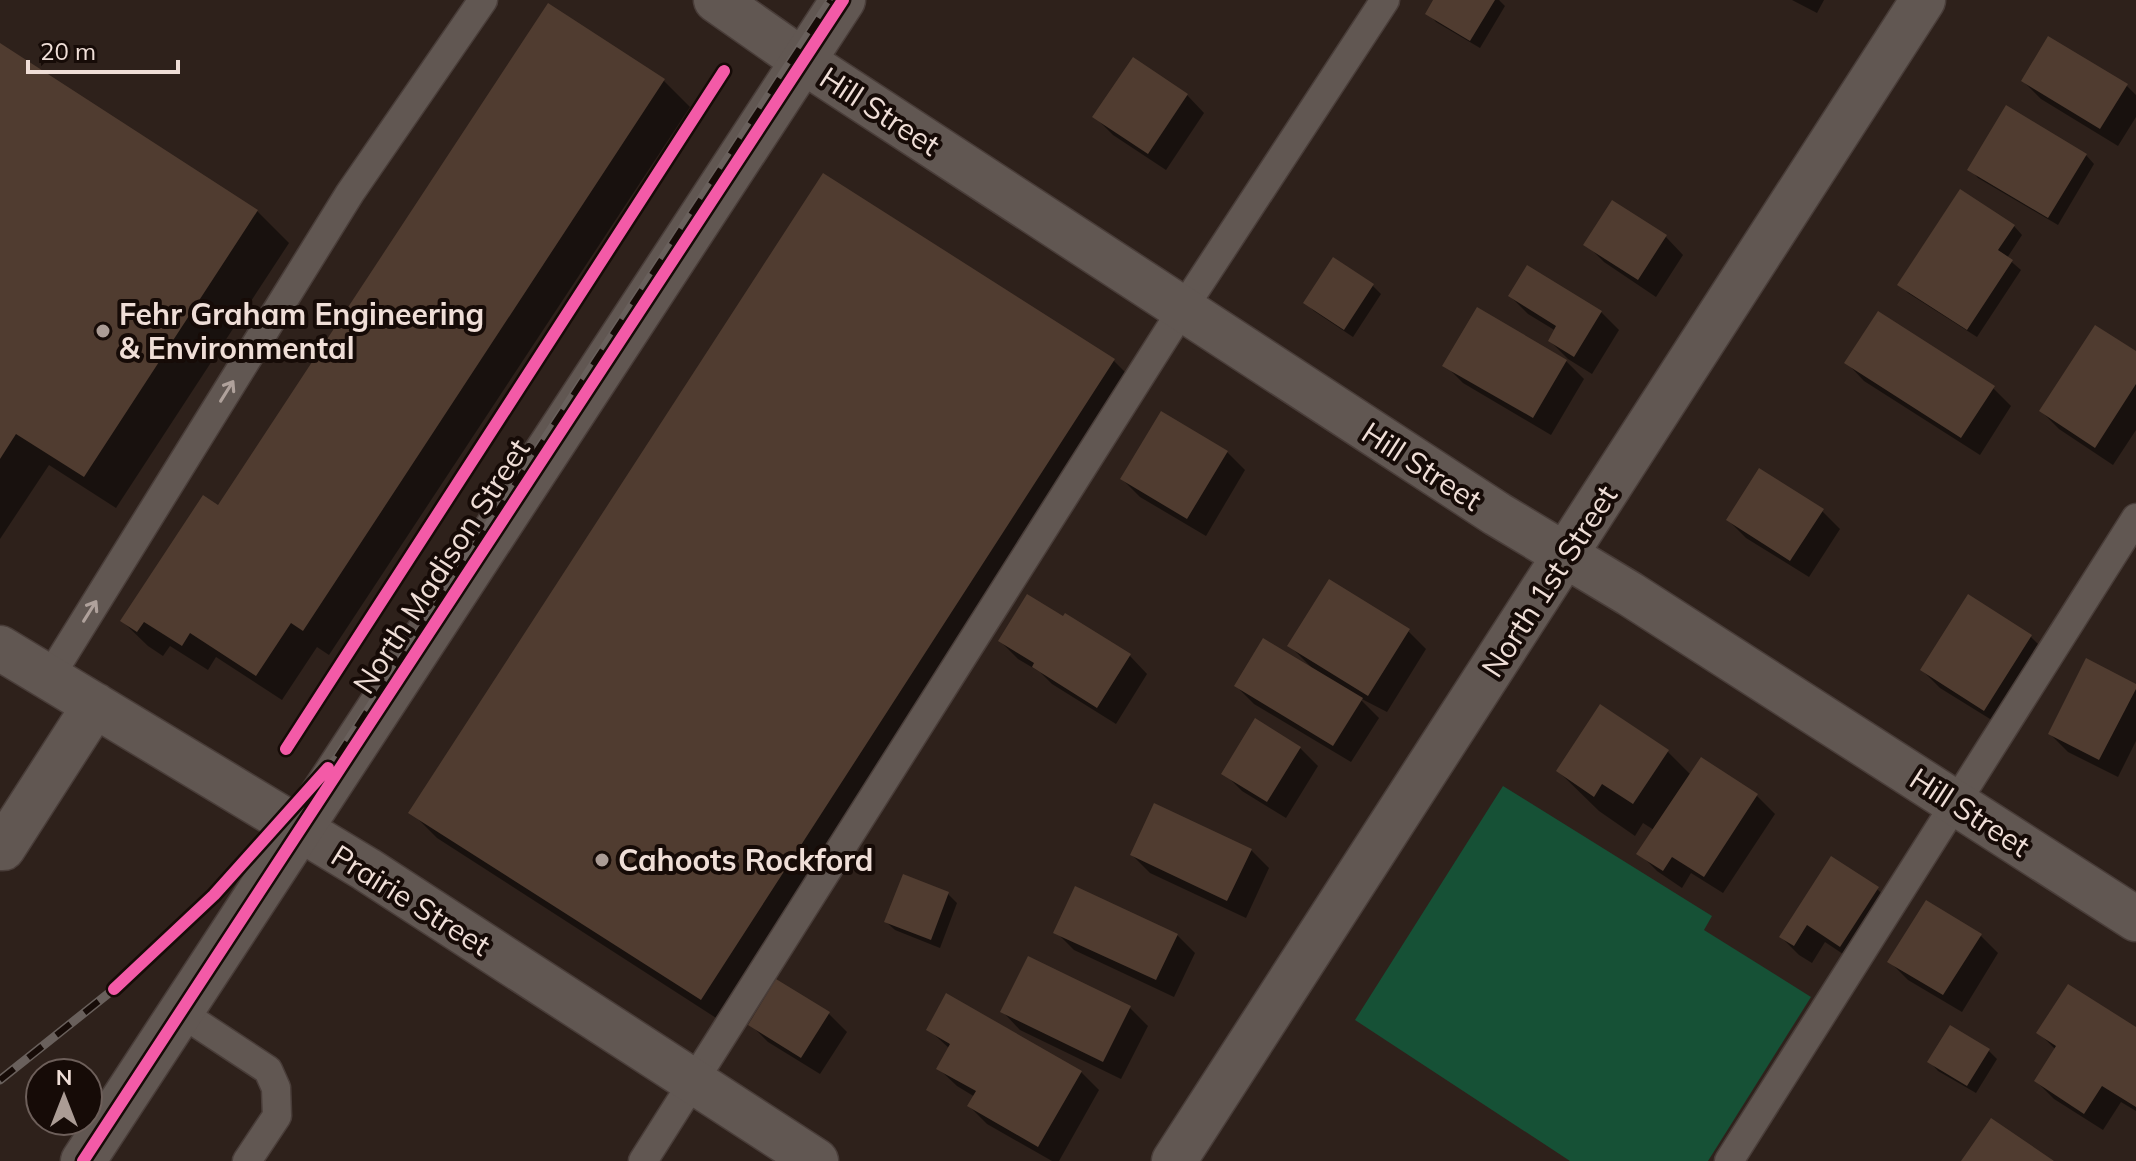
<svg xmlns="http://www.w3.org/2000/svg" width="2136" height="1161" font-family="Mulish,sans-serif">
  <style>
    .green { fill: #165136 }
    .shadow { fill: #0007 }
    .building { fill: #503c30 }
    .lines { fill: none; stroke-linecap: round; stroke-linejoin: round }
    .service-casing { stroke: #493d39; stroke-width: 31 }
    .minor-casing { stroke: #493d39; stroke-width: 47 }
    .tertiary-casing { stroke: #493d39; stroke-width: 47 }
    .service { stroke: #615752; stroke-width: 28 }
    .minor { stroke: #615752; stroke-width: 44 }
    .tertiary { stroke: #615752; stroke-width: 44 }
    .rail-casing { stroke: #69605c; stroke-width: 9 }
    .rail { stroke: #160b07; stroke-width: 6; stroke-dasharray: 18; stroke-linecap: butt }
    .cycleway-casing { stroke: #160b07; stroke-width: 17 }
    .cycleway { stroke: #f35aa7; stroke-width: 12 }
    .oneway { stroke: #afa19b }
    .poi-dot { fill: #ab9c95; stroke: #160b07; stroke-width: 3 }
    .labels { text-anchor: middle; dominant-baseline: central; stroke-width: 8; stroke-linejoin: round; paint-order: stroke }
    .street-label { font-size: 30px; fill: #efded7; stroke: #160b07 }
    .poi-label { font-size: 30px; font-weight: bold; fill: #efded7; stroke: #160b07; text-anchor: start }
  </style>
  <rect width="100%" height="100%" fill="#2e211b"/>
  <!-- green -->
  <path class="green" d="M1503,786L1712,916L1704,930L1811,997L1708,1161H1570L1355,1020Z"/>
  <!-- shadow -->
  <path class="shadow" d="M1436,0H1499L1505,6L1480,48L1436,22L1428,13Z
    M1792,0H1824L1817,13Z
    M548,5L664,81L690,107L329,655L317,647L282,700L216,657L208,670L170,646L163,656L148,646L122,621L218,508Z
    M0,45L257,211L289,243L116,508L49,465L0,539Z
    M2023,81L2126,85L2136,95V117L2118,146L2041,99Z
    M1187,95L1204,113L1166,170L1113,135L1095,117Z
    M2086,155L2094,164L2058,225L1978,178L1970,169Z
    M2014,226L2022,235L2007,258L2021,270L1977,337L1908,293L1900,284Z
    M1666,237L1683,255L1656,297L1604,262L1586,244Z
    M1372,285L1381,294L1353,337L1314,311L1306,303Z
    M1510,296L1601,312L1619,330L1592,374L1568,359L1550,341L1556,331L1528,314Z
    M2136,353V430L2113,465L2059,429L2041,411Z
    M1113,360L1139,386L727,1025L437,838L411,812Z
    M1566,361L1584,379L1551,435L1463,383L1445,365Z
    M1847,363L1993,388L2011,406L1980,455L1864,381Z
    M1227,452L1245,470L1206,536L1140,497L1122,479Z
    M1822,511L1840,529L1809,577L1746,538L1728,520Z
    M1968,597L2031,637L2049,655L2003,727L1940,688L1922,670Z
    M1408,631L1426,649L1387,712L1358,697L1379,718L1351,762L1254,704L1236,686L1311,667L1290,646Z
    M1000,641L1130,656L1147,674L1116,724L1052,684L1040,672L1018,659Z
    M2136,686V741L2118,777L2068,752L2050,734Z
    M1600,707L1668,752L1691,775L1701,760L1757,796L1775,814L1723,893L1691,873L1682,888L1657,871L1639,853L1654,830L1643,823L1635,836L1599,811L1558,771Z
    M1300,748L1318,766L1286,818L1242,791L1224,773Z
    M1251,850L1269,868L1246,918L1150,873L1132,855Z
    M1877,889L1895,906L1858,964L1825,942L1812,963L1799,955L1781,937Z
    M948,894L957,903L940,948L895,930L886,922Z
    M1056,932L1177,935L1195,953L1174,997L1074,950Z
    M1980,935L1998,953L1962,1012L1908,980L1890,962Z
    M777,982L829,1014L847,1032L820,1074L768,1042L750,1024Z
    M1130,1008L1148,1026L1121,1079L1020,1030L1003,1012Z
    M928,1029L1081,1072L1099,1090L1059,1161H1052L987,1124L969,1106L975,1097L957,1086L939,1069L950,1049Z
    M2136,1029V1111L2121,1102L2103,1130L2054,1099L2036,1081L2056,1050L2039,1033Z
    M1988,1050L1997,1059L1976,1093L1938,1071L1930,1062Z"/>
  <!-- building -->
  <path class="building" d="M1433,0H1495L1470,41L1425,14Z
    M548,3L665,79L303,631L291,623L256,676L190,633L182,646L144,622L137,632L120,621L203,495L218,505Z
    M2048,36L2128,84L2100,129L2021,81Z
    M0,43L258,210L84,477L16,434L0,459Z
    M1133,57L1188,94L1148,154L1092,117Z
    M2006,105L2087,154L2048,218L1967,170Z
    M823,173L1115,359L701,1000L408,813Z
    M1960,189L2015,225L1998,250L2013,260L1967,330L1897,285Z
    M1612,200L1667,235L1638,280L1583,245Z
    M1333,257L1374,284L1344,330L1303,303Z
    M1527,265L1602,311L1574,357L1548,341L1556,326L1508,296Z
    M1477,307L1567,360L1533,418L1442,366Z
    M1878,311L1995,386L1961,438L1844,363Z
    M2095,325L2136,351V384L2095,448L2039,411Z
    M1161,411L1228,451L1187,519L1120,479Z
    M1759,468L1824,509L1790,561L1726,520Z
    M1329,579L1410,629L1368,696L1287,646Z
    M1027,594L1063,616L1065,613L1131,654L1097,708L1032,667L1034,663L998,641Z
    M1968,594L2032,635L1984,711L1920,670Z
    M1263,638L1363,698L1333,746L1234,686Z
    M2086,658L2136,684V689L2099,760L2048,734Z
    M1600,704L1669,750L1633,804L1602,784L1594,797L1556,771Z
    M1255,718L1301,747L1267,802L1221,774Z
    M1701,757L1758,794L1704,877L1672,857L1663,871L1636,854Z
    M1154,803L1252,849L1227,901L1130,855Z
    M1831,856L1879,887L1840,947L1807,925L1794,946L1779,937Z
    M903,874L949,892L931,940L884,922Z
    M1075,886L1178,934L1156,980L1053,933Z
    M1926,900L1982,934L1943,995L1887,962Z
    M1028,956L1131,1006L1103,1062L1000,1012Z
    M776,979L830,1012L801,1058L748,1025Z
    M2068,984L2136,1027V1107L2102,1086L2084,1114L2034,1081L2056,1046L2036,1033Z
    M946,993L1082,1071L1038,1147L967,1106L976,1091L936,1069L950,1044L926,1030Z
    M1950,1025L1990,1049L1967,1086L1927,1062Z
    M1991,1118L2054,1161H1961Z"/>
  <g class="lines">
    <!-- service casing -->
    <g class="service-casing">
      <path id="service" d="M49,678L350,193L483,0
        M180,1012L268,1070L276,1088L277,1116L247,1161
        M643,1161L1182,310L1385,0
        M1729,1161L2136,518"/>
    </g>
    <!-- minor casing -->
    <g class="minor-casing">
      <path id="minor" d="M716,0L803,61L1497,514L1630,594L2136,919
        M0,648L366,869L816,1161
        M0,848H3L95,705
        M1174,1161L1923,0"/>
    </g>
    <!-- tertiary casing -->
    <g class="tertiary-casing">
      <path id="tertiary" d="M83,1161L843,0"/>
    </g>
    <!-- service -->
    <use href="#service" class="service"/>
    <!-- minor -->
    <use href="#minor" class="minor"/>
    <!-- tertiary -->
    <use href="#tertiary" class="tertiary"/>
    <!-- rail casing -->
    <g class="rail-casing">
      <path id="rail" d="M0,1080L114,989L214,895L336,759L831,0"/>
    </g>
    <!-- rail -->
    <use href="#rail" class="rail"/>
    <!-- cycleway casing -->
    <g class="cycleway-casing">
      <path id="cycleway" d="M286,749L724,71
        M114,989L214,895L328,768
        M83,1161L843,0"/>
    </g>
    <!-- cycleway -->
    <use href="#cycleway" class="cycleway"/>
  </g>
  <!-- one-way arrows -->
  <defs><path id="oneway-shaft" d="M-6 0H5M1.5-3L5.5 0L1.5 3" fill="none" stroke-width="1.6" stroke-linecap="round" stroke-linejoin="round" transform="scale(2)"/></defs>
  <g class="oneway">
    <use href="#oneway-shaft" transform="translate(227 391) rotate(-58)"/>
    <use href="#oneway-shaft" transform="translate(90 611) rotate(-58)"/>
  </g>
  <!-- markers -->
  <g class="poi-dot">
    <circle cx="103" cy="331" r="8"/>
    <circle cx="602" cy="860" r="8"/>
  </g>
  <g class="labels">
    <!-- street labels -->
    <g class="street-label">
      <text transform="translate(880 111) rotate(33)">Hill Street</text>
      <text transform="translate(1422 466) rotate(33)">Hill Street</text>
      <text transform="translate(441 566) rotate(-57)">North Madison Street</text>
      <text transform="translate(1549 581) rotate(-57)">North 1st Street</text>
      <text transform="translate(1970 812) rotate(33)">Hill Street</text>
      <text transform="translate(411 900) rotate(32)">Prairie Street</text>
    </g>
    <!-- poi labels -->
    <g class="poi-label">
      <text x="119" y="314">Fehr Graham Engineering<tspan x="119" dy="34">&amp; Environmental</tspan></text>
      <text x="618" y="860">Cahoots Rockford</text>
    </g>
  </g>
  <!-- north arrow -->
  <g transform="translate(64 1097)"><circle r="38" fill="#160b07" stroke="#6d5f5a" stroke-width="2"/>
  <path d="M0-6L14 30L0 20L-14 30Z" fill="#ab9c95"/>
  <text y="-12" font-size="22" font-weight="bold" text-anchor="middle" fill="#efded7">N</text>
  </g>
  <!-- scale -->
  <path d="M28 60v12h150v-12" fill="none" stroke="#efded7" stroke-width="4"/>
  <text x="40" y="60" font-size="24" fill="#efded7" stroke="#160b07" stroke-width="6" paint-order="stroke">20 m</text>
</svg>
